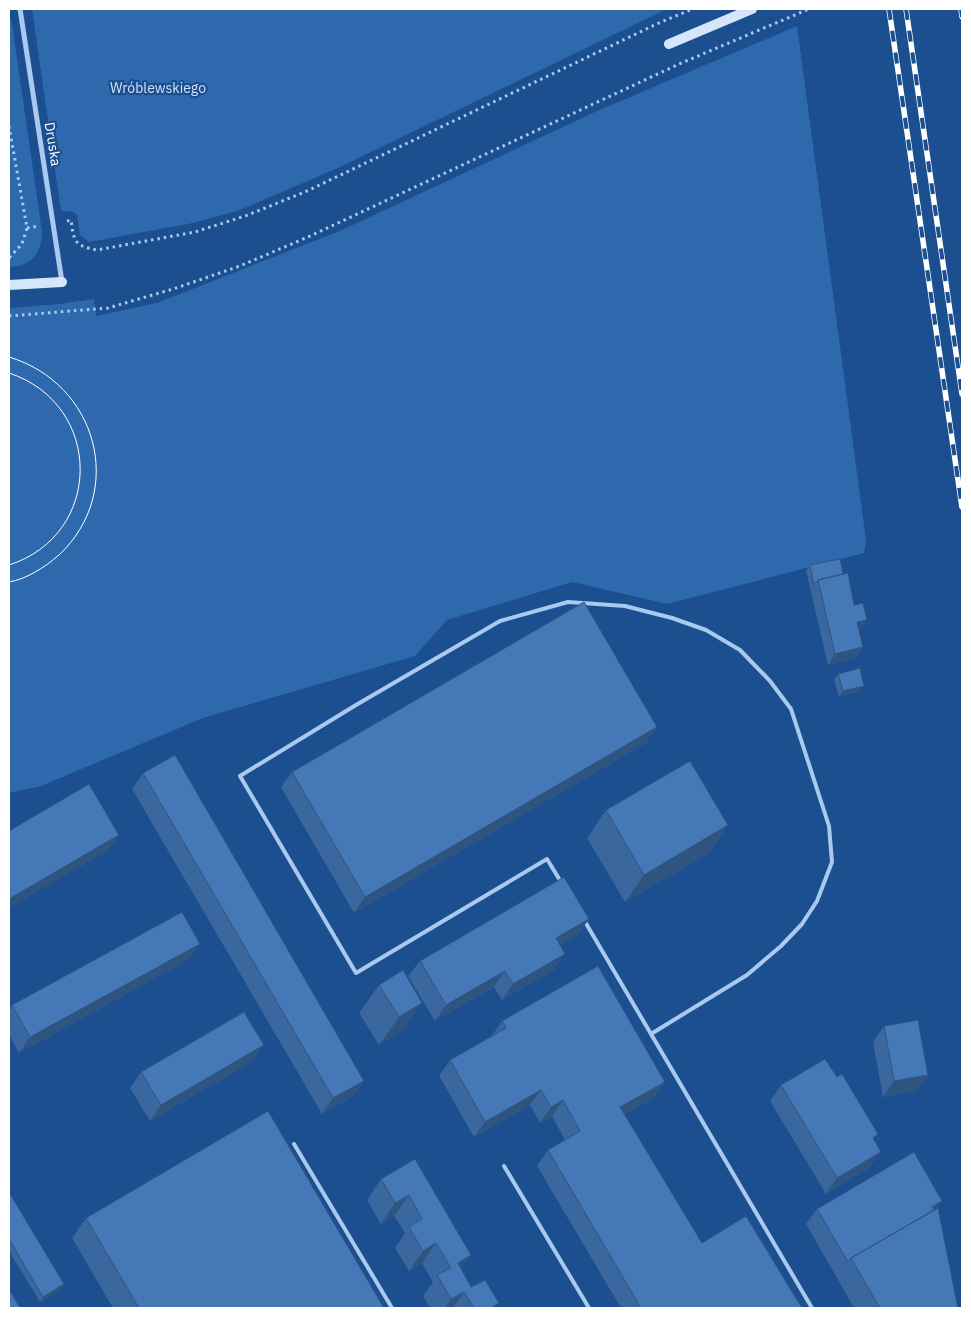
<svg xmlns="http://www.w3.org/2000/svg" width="971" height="1317" font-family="'IBM Plex Sans',sans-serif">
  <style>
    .green { fill: #2e69ad }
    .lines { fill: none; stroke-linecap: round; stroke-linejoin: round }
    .path { stroke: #a9c9ee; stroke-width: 3; stroke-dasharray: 2.5 4; stroke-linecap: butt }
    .lane { stroke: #a9c9ee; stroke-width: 4 }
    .street { stroke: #a9c9ee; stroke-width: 5 }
    .secondary { stroke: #d6e6fa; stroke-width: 10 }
    .tram { stroke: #fff; stroke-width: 1 }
    .rail-casing { stroke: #fff; stroke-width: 5.5 }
    .rail { stroke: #1b4f8f; stroke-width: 4; stroke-dasharray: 11; stroke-linecap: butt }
    .wall { fill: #3a679d }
    .shaded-wall { fill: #305480 }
    .building { fill: #4478b7; stroke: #305480 }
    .labels { text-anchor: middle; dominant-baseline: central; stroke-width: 4.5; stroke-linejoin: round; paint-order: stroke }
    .park-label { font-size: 14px; fill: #cfe3fa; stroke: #1b4f8f }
    .street-label { font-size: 14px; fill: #fff; stroke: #1b4f8f }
  </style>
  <rect width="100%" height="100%" fill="#1b4f8f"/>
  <!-- green -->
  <path class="green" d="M32,9H667L340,167L240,210L193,223L89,242L80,235L77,216L74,212L61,211Z
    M9,15L12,24L42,232C41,254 32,266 9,267Z
    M797,26L866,540L864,553L667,604L572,582L447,620L415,656L203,718L41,786L9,793V308L59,304L94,299L96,316L157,303L342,230L595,112Z"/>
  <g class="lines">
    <!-- path -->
    <path class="path" d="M9,126L27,228L22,244L9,258
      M67,221L71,220C74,241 74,246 97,250L195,232L248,215L307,191L661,22L693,9
      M27,228L39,226
      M9,316L108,308L173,289L240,266L308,237L679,64L809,9"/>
    <!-- lane -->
    <path class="lane" d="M561,882L547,859L356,973L240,776L356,705L500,621L568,602L625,606L672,618L706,630L740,650L770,681L791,709L829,826L832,862L817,901L802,924L781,946L747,975L651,1034
      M584,920L812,1308
      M294,1144L392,1308
      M504,1166L589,1308"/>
    <!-- street -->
    <path class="street" d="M20,9L62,282"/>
    <!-- secondary -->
    <path class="secondary" d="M669,44L752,9
      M9,285L62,282"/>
    <!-- tram -->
    <path class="tram" d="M9,357C97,383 127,491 59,555C45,567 27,579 9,582
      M9,373C104,404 104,535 9,565"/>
    <!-- rail casing -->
    <g class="rail-casing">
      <path id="rail" d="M889,9L962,507
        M906,9L962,394
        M961,9L962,17"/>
    </g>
    <!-- rail -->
    <use href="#rail" class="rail"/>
  </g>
  <!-- wall -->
  <path class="wall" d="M810,565L843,574L863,647L855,658L828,665L806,571Z
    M838,674L860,691L839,697L834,680Z
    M646,743L354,913L281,787L292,772Z
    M143,773L364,1081L353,1096L322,1114L132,789Z
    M606,810L728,825L709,853L625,902L587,838Z
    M578,935L560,945L554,970L502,1000L494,987L435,1021L408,976L420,961Z
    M200,944L188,960L19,1053L9,1034V1010L12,1005Z
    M403,970V1030L379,1045L359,1013L379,985Z
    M502,1021L665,1082L654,1098L624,1114L702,1243L802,1308H621L537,1166L548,1150L565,1140L552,1116L540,1123L530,1105L474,1137L439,1076L450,1060L491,1037Z
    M884,1026L928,1075L917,1091L883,1097L873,1042Z
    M253,1061L150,1121L130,1088L141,1072Z
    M781,1085L874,1140L870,1167L826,1194L770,1101Z
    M415,1159L461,1269L471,1287L499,1303L495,1308H430L423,1296L433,1282L422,1263L409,1271L395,1248L405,1233L394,1216L381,1224L367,1200L381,1179Z
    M9,1192L64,1284L61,1290L40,1302L9,1251Z
    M817,1209H936L958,1308H854L806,1224Z
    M86,1218L384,1308H113L72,1238Z"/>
  <!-- shaded-wall -->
  <path class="shaded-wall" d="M867,620L859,631L857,622Z
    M863,647L855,658L828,665L835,654Z
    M864,686L860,691L839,697L843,691Z
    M657,727L646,743L354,913L365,897Z
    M728,825L709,853L625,902L644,875Z
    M119,835L108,851L9,908V899Z
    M589,919L578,935L545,954L556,938Z
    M200,944L188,960L19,1053L30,1037Z
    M565,954L554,970L502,1000L513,984Z
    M505,971L494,987L435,1021L446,1005Z
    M422,1003L403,1030L379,1045L399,1017Z
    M264,1045L253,1061L150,1121L161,1105Z
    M928,1075L917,1091L883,1097L894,1081Z
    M364,1081L353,1096L322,1114L333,1098Z
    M665,1082L654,1098L609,1122L620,1107Z
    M541,1090L530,1105L474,1137L485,1122Z
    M563,1100L552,1116L540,1123L551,1107Z
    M881,1152L870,1167L826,1194L837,1178Z
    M409,1195L394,1216L381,1224L395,1203Z
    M942,1201L933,1214L932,1207Z
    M436,1243L422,1263L409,1271L423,1251Z
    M471,1255L457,1275L458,1263Z
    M64,1284L61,1290L40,1302L43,1297Z
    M464,1292L453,1308H445L451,1299Z
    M499,1303L495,1308H490Z"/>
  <!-- building -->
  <path class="building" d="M840,559L843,574L818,580L814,585L810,565Z
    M848,573L854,605L863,603L867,620L857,622L863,647L835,654L818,580Z
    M584,602L657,727L365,897L292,772Z
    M860,668L864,686L843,691L838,674Z
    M175,755L364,1081L333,1098L143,773Z
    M690,761L728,825L644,875L606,810Z
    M89,784L119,835L9,899V831Z
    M564,877L589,919L556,938L565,954L513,984L505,971L446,1005L420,961Z
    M182,912L200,944L30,1037L12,1005Z
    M598,966L665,1082L620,1107L702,1243L746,1216L802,1308H641L548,1150L580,1131L563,1100L551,1107L541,1090L485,1122L450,1060L506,1028L502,1021Z
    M403,970L422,1003L399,1017L379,985Z
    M244,1012L264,1045L161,1105L141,1072Z
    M918,1020L928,1075L894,1081L884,1026Z
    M825,1059L837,1077L842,1074L878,1134L873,1138L881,1152L837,1178L781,1085Z
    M268,1111L384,1308H139L86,1218Z
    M914,1152L942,1201L932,1207L934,1210L851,1258L848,1262L817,1209Z
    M415,1159L471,1255L458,1263L471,1287L485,1280L499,1303L490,1308H474L464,1292L451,1299L437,1275L451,1268L436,1243L423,1251L409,1227L422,1219L409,1195L395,1203L381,1179Z
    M9,1192L64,1284L43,1297L9,1239Z
    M938,1208L958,1308H880L851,1258Z
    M9,1289L20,1308H9Z"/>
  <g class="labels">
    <!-- park labels -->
    <g class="park-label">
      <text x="158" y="88">Wróblewskiego</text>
    </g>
    <!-- street labels -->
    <g class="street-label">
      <text transform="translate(53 144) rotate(81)">Druska</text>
    </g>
  </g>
  <!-- border -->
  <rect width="971" height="1317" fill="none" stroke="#ffffff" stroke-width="20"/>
</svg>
